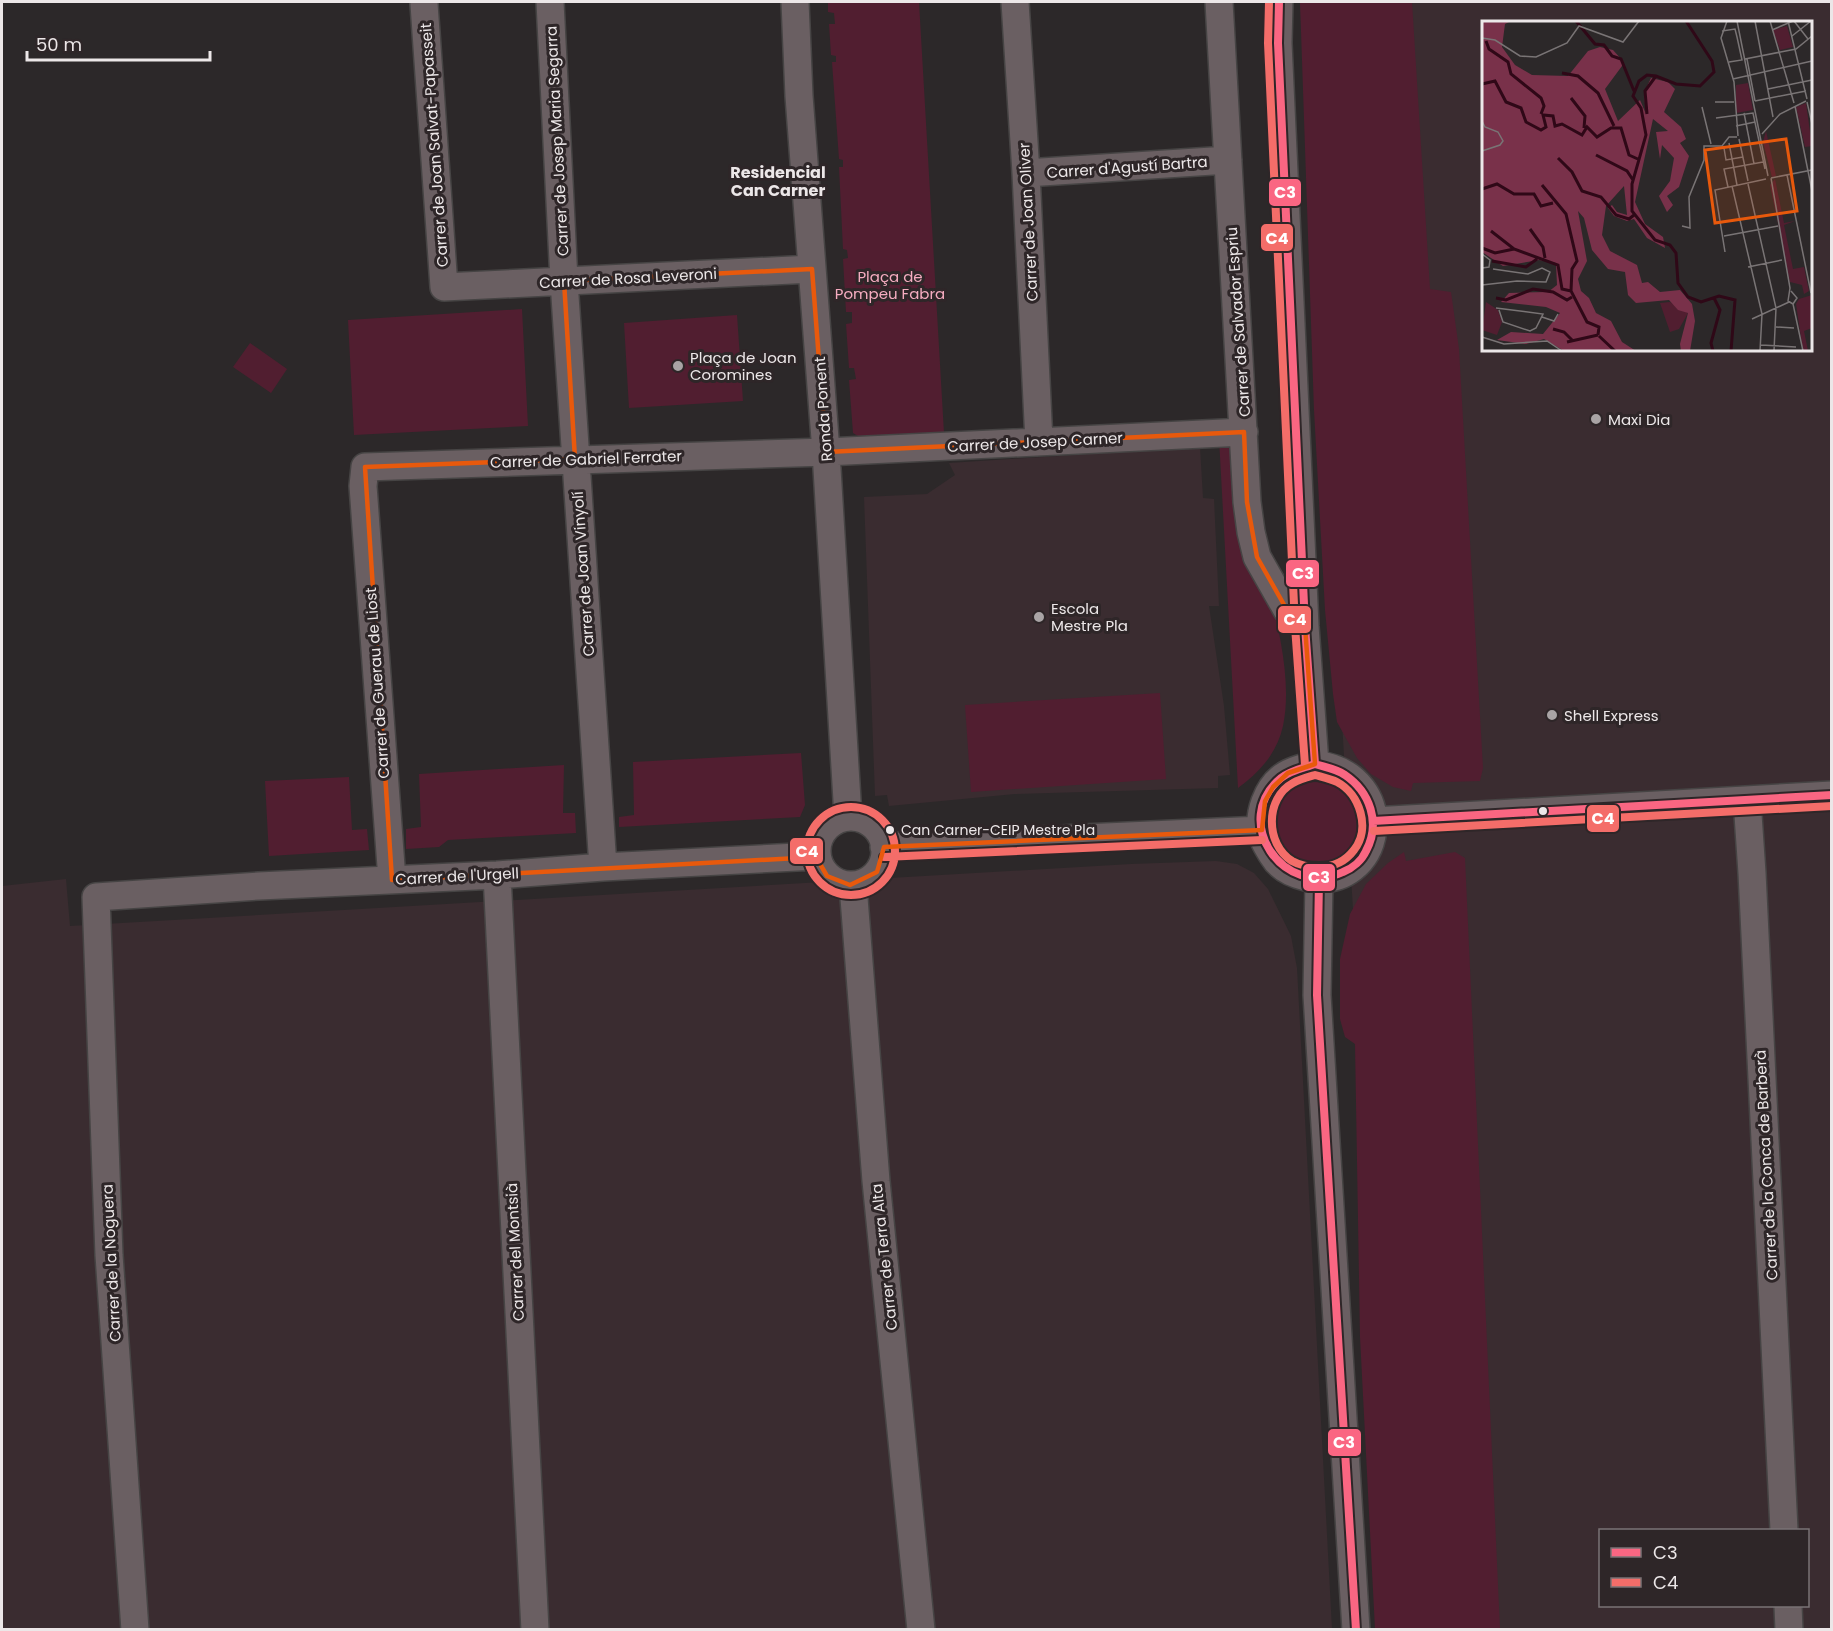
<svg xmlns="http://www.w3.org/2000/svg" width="1833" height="1631" font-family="Poppins,sans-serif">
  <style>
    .built { fill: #3a2c30; fill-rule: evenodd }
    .green { fill: #511e30 }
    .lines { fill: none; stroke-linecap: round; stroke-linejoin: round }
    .minor-casing { stroke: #464444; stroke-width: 30 }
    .minor { stroke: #6a5f62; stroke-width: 27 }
    .bus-1-casing { stroke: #2e2628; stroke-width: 12 }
    .bus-2-casing { stroke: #2e2628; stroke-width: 12 }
    .bus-1 { stroke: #fa6682; stroke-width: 8 }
    .bus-2 { stroke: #f46d69; stroke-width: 8 }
    .marked { fill: none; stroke: #e8590c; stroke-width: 4.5; stroke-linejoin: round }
    .poi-dot { fill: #a9a4a5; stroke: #2e2628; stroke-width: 2 }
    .bus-dot { fill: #ece7e8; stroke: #2e2628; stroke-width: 2 }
    .labels { text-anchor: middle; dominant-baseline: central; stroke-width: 6; stroke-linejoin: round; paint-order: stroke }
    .bus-label { font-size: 14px; fill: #ece7e8; stroke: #2e2628; text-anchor: start }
    .street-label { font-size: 15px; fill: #ece7e8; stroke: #2e2628 }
    .park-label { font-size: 15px; fill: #f5acc0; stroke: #2e2628 }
    .poi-label { font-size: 15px; fill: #ece7e8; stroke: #2e2628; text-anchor: start }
    .neighbourhood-label { font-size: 16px; font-weight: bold; fill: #ece7e8; stroke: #2e2628 }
    .inset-river { fill: none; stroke: #2f0817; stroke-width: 3 }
    .inset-road { fill: none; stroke: #797475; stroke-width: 1.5 }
    .view { fill: #e8590c; fill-opacity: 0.15; stroke: #e8590c; stroke-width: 3 }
    .inset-edge { fill: none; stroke: #ece7e8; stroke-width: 3 }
    .line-badge { stroke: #2e2628; stroke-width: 2 }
    .badge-label { font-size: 16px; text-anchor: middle; font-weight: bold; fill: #fff }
  </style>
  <rect width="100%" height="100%" fill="#2c2829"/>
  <!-- built -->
  <path class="built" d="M1300,2H1831V1629H1395ZM1484,22H1810V350H1484ZM1600,1530H1808V1606H1600Z
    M1200,447L1203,498L1214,499L1219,606H1209L1224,706L1230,775L1218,776V788L1015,794L889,806L887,795L875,796L864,497L927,494L955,475L949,463Z
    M1216,861L1237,864L1254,873L1268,889L1291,936L1297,968L1332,1629H2V886L66,879L70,926L1131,864Z"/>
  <!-- green -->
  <path class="green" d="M828,2H919L944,433L858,436L853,433L849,380L856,379L854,368H849L846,324L852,323V312H846L843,259L848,258L847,250L843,249L839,167H843V160L839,159L832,62H836V56L831,55L829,24H835L834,13L828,12Z
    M1300,2H1412L1430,289L1451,292L1459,349L1483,768L1480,781L1413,783L1411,791L1393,787L1371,774L1357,758L1337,722L1333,694L1325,610L1314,410Z
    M522,309L528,426L354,435L348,320Z
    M737,315L743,401L629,408L624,323Z
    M250,343L287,369L271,393L233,367Z
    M1233,437C1244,482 1254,527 1265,572C1276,618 1293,679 1283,726C1277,753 1260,772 1238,788L1219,438Z
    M1160,693L1166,779L971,792L965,705Z
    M801,753L805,805L800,817L619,827V817L634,815L633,762Z
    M564,765L563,813H575L576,833L448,840L439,847L406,849V829L421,827L419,774Z
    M349,777L352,830L367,829L369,850L269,856L265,781Z
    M1273 824a42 42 0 1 1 84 0a42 42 0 1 1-84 0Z
    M1404,852L1406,861L1455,852L1465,858L1500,1629H1375L1360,1337L1355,1044L1345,1037L1340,1019V959L1350,914L1366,884L1388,863Z"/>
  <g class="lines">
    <!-- minor casing -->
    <g class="minor-casing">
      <path id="minor" d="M550,2L564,281L603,867
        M795,2L799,96L826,452L848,817
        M1015,2L1026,173L1039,442
        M1219,2L1247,502L1251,532L1257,557L1287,610L1305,626
        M1279,2L1278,43L1305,626L1315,764
        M424,4L444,287L812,269
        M1026,173L1228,160
        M1315,764C1404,776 1383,894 1306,877C1293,874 1280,868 1273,856C1270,851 1266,845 1264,840C1255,817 1267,784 1289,773C1297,769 1307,767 1315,764Z
        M1747,800L1752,873L1784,1530
        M817 851a34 34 0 1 1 68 0a34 34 0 1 1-68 0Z
        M1373,821L1832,795
        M884,847L1262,830
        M497,875L535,1630
        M392,880L363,486L365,467L826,452L1244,432
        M1319,880L1317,995L1356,1630
        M853,885L876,1181L921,1630
        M1788,1606L1789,1630
        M135,1630L109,1255L96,897L259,886L497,875L603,867L817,856"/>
    </g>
    <!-- minor -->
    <use href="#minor" class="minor"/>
    <!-- bus-1 casing -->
    <g class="bus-1-casing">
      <path id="bus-1" d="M1279,2L1278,43L1305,626L1315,764
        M1315,764C1324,767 1337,769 1345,775C1370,792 1381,823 1366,851C1362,860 1353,868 1343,872C1283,900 1230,820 1281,778C1291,770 1304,768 1315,764Z
        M1373,821L1832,795
        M1319,880L1317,995L1356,1630"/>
    </g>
    <!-- bus-2 casing -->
    <g class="bus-2-casing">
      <path id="bus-2" d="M1269,2L1268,43L1295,626L1305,765
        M1315,775C1322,777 1331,779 1337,782C1360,794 1371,829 1354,850C1345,862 1334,867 1319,867C1309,867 1301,866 1292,861C1265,844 1265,798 1293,783C1300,779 1308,777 1315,775Z
        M807 851a44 44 0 1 1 88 0a44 44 0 1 1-88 0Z
        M1374,831L1832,806
        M884,857L1262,840"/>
    </g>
    <!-- bus-1 -->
    <use href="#bus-1" class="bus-1"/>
    <!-- bus-2 -->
    <use href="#bus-2" class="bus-2"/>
  </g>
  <!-- marked area -->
  <path class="marked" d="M812,269L826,452L1244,432L1247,502L1257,557L1287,610L1305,626L1315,764L1288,773L1273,787L1265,801L1262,830L884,847L877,872L850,885L827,876L816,857L392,880L365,467L575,459L564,281Z"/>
  <!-- markers -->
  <g class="poi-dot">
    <circle cx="678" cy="366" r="6"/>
    <circle cx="1596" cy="419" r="6"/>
    <circle cx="1039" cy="617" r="6"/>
    <circle cx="1552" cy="715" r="6"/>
  </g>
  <g class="bus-dot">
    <circle cx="1543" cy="811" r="5"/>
    <circle cx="890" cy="830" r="5"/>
  </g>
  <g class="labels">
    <!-- bus labels -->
    <g class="bus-label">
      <text x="901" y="830">Can Carner-CEIP Mestre Pla</text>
    </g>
    <!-- street labels -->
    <g class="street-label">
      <text transform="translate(557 141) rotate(-93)">Carrer de Josep Maria Segarra</text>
      <text transform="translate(434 145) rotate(-94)">Carrer de Joan Salvat-Papasseit</text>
      <text transform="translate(1127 167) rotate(-4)">Carrer d'Agustí Bartra</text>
      <text transform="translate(1028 222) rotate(-93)">Carrer de Joan Oliver</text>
      <text transform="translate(628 278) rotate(-3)">Carrer de Rosa Leveroni</text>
      <text transform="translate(1238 322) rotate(-94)">Carrer de Salvador Espriu</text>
      <text transform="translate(823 409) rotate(-94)">Ronda Ponent</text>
      <text transform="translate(1035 442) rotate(-3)">Carrer de Josep Carner</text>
      <text transform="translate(586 459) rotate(-2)">Carrer de Gabriel Ferrater</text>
      <text transform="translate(583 574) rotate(-94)">Carrer de Joan Vinyolí</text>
      <text transform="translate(377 683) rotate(-94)">Carrer de Guerau de Liost</text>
      <text transform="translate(457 876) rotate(-3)">Carrer de l'Urgell</text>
      <text transform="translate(1766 1165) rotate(-93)">Carrer de la Conca de Barberà</text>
      <text transform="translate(515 1252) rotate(-93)">Carrer del Montsià</text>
      <text transform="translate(884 1257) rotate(-96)">Carrer de Terra Alta</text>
      <text transform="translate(111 1263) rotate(-93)">Carrer de la Noguera</text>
    </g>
    <!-- park labels -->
    <g class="park-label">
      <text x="890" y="276">Plaça de<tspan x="890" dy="17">Pompeu Fabra</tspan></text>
    </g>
    <!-- poi labels -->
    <g class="poi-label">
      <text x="690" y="357">Plaça de Joan<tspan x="690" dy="17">Coromines</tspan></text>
      <text x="1608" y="419">Maxi Dia</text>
      <text x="1051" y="608">Escola<tspan x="1051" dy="17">Mestre Pla</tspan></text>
      <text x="1564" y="715">Shell Express</text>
    </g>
    <!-- neighbourhood labels -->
    <g class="neighbourhood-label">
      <text x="778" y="172">Residencial<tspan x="778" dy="18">Can Carner</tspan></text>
    </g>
  </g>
  <!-- overview -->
  <g transform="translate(1482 21)">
    <rect width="330" height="330" fill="#2c2829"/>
    <path d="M305,5L311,26L298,29L291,9ZM266,62L271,89L254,92V64ZM324,82L330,125L323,126L314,86ZM284,110L294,155L290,156L281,121ZM293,158L302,202L313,200L302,204L311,248L322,246L327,270L322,273L320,264L308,261L288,164ZM330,274V307L322,310L326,330H321L314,283L317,278ZM4,281L16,289L20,301L15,314L0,309ZM188,281L206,292L197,308L188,311L178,282Z" fill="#511e30"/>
    <path d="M0,0H29L23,3L20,26L33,44L50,54L86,55L106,30L118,26L131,29L140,39V45L123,68L136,100L158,79L164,93L162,72L169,57L186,61L193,68L182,91L199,106L204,118L198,122L207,135L197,166L185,175L191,184L185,191L177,175L188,160L192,137L180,124L178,138L174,111L186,110L171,98L153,181L163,203L181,216L183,227L165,217L152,198L145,200L132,195L126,187L130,184L135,191L145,194L142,165L124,185L120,214L128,230L155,244L160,262L166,261L178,271L198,269L210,283L213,300L208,330H199L198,323L206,292L196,289L187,279L154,282L146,274L143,251L126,248L110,229L102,197L96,190L105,240L96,258L99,270L107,277L114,292L129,300L140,321L154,330H82L62,318L44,323L15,319L29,311L61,313L78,292L64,286L19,281L27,272L66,271L75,264L74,242L57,239L21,245L0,231Z" fill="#79314a"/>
    <path class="inset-river" d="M94,0L113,23L122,24L130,35L139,38L152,70M204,0L230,40L232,51L218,65L194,63L174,55L165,54L157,60L151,75L159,87L164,114L150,163V190L173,219L188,224L194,232L196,262L206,276L219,281L237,275L253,279L249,330M4,20L7,28L26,41L29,53L59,77L62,85L59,93M80,52L96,55L116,72L132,105M0,63L13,60L24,81L39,87L44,101L59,109L64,106L61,94L71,95L73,105L80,103L100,114L105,106L115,116L129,107H139L147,134L158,139M89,77L103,95L102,107M165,93L163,70L174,55M114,134L145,150L151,159M76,137L90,151L100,170L119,176L134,194L147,198L152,194M60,164L84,193L95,240L90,248L89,270L105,301L117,306L116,314M0,168L15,163L32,173H52L59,185L71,182M48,208L61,226L63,237M9,210L32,228L76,244L80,268L89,270M0,227L13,232L32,228M10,240L44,246L55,238M14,277L24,279L51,268L71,271L85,279L90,276M71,308L82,311L90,319M117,315L133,330M85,321L116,314M231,330L229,322L238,289L232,277"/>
    <path class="inset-road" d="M245,0L239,17L252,61L256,115M255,0L286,155M273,0L291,96M288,0L312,82M306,0L325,78M312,0L326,18M290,9L311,0M240,10L253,8L255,16L260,39L247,41M310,15L329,0M0,17L13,19L38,35L54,36L85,22L97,5L141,21L157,0M263,38L314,28L330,15M265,38L273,80M251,58L330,40M286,68L330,59M273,80L324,70M233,81H252M325,81L330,103M313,85L330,170M220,86L229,123M262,92L272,143M234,97L271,92L283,148M0,100L3,106L16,111L21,120L18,124L0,130M254,105L273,101M280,113L298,93L324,80M257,118L266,160M247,122L255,164M242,127L244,139L261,136M305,154L329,272M289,157L308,267L306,280L311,283M289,157L330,149M266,163L294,287L292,330M250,165L280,293L278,330M246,166L242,148L281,141M200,205L208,207L207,176L222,139V125H240L247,116H255M242,215L296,205M243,231L233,169L284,158M0,233L8,239L7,246L0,247M266,246L300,239M0,264L35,260L64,261L68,251L60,247L46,253L11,248M309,270L315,277L311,283L321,330M14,287L61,293L54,307L48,310L21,301L17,289M60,296L72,300L76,293M270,298L307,281M294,306L312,307M0,316L22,323L65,320L80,330M279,324L314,326"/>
    <path class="view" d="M304,118L315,190L233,202L223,129Z"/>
    <rect width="330" height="330" class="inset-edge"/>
  </g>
  <g class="line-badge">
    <rect x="1268" y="178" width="34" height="29" rx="6" fill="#fa6682"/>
    <rect x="1260" y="223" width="34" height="29" rx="6" fill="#f46d69"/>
    <rect x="1285" y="559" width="35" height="29" rx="6" fill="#fa6682"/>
    <rect x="1277" y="605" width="35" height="29" rx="6" fill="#f46d69"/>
    <rect x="1586" y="804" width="34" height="29" rx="6" fill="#f46d69"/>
    <rect x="789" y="837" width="35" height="28" rx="6" fill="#f46d69"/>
    <rect x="1302" y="863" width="34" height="29" rx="6" fill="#fa6682"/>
    <rect x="1327" y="1428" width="35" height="29" rx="6" fill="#fa6682"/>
  </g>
  <g class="badge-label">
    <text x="1285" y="198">C3</text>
    <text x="1277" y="244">C4</text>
    <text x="1303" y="579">C3</text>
    <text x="1295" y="625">C4</text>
    <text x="1603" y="824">C4</text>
    <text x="807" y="857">C4</text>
    <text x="1319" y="883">C3</text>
    <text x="1344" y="1448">C3</text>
  </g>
  <!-- border -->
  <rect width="1833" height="1631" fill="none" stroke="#ece7e8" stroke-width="6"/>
  <!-- legend -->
  <rect x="1599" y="1529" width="210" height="78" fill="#2e2628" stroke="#7a7375" stroke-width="1.5"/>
  <rect x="1611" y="1548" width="30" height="9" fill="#fa6682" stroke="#7a7375" stroke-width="1.5"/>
  <text x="1653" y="1559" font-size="18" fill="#ece7e8">C3</text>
  <rect x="1611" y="1578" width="30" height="9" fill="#f46d69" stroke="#7a7375" stroke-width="1.5"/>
  <text x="1653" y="1589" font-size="18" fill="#ece7e8">C4</text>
  <!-- scale -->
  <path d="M27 51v9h183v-9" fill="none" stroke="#ece7e8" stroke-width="3"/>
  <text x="36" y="51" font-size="18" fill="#ece7e8" stroke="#2e2628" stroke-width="4.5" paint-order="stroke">50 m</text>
</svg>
